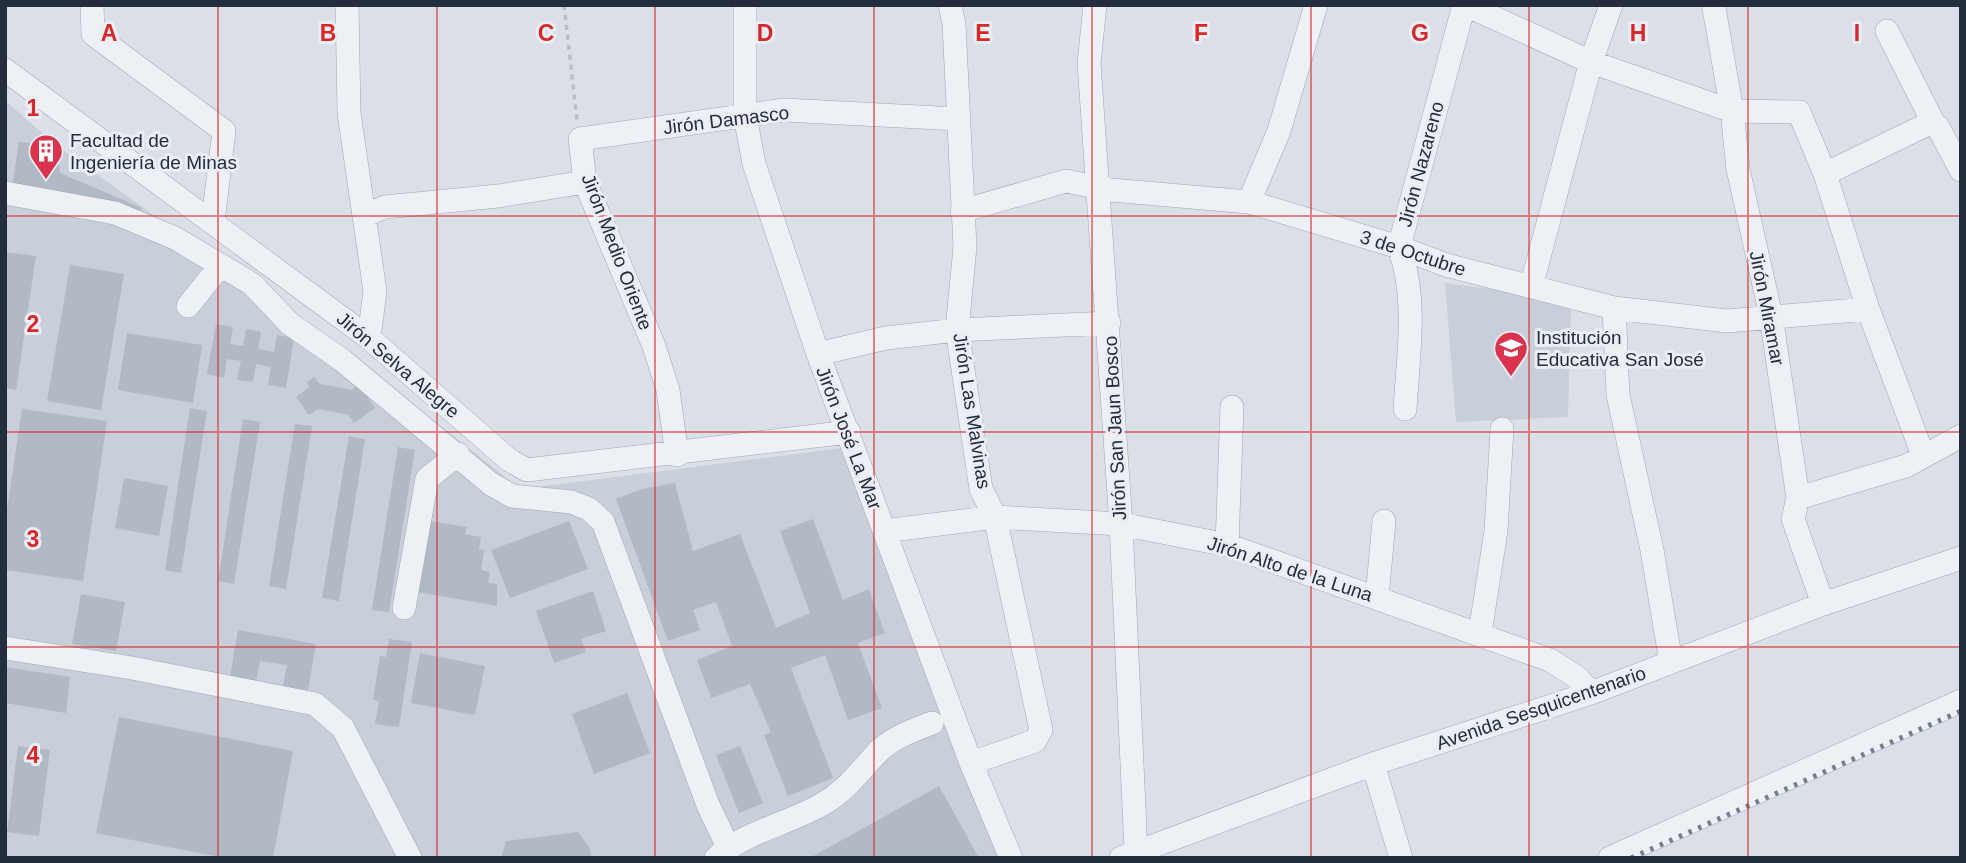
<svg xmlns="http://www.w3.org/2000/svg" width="1966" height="863" font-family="Arial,sans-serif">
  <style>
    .built { fill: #c8cfd9 }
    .building { fill: #b1b9c4 }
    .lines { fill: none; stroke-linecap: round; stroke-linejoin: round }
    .minor-casing { stroke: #a0a6b1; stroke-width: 24 }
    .path { stroke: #b9bdc5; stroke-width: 3.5; stroke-dasharray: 5 5; stroke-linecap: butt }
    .minor { stroke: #edf0f5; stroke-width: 23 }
    .rail { stroke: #737f91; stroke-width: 5; stroke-dasharray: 3.5 7; stroke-linecap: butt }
    .grid { fill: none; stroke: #d62828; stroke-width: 2; stroke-opacity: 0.55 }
    .labels { text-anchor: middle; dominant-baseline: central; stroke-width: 6; stroke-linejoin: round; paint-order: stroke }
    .street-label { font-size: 19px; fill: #242d3e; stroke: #eaeef4 }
    .poi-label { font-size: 19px; fill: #242d3e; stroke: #eaeef4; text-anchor: start }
    .grid-label { font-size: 23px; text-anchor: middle; font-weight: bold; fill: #d62828; stroke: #eaeef4; stroke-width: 6; stroke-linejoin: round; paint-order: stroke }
  </style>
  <rect width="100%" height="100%" fill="#dbdfe7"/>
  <!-- built -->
  <path class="built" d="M5,100L52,142L367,369L521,489L842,448L1000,858H5Z
    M1445,283L1520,293L1571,310L1568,417L1456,422Z"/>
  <!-- building -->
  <path class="building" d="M19,142L57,147L60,173L142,208L125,225L11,195Z
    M5,252L36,256L16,390L5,388Z
    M70,265L124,274L101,410L47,401Z
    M216,324L233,327L230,344L243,346L246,329L261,332L258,349L274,352L277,335L294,338L286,388L268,385L271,367L256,364L253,382L237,380L241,361L227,359L224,378L207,374Z
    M127,333L202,345L193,403L118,390Z
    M314,377L320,384L352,390L359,384L375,408L354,423L349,415L318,409L309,415L296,397L309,387L307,382Z
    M190,408L207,411L181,573L165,570Z
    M22,409L107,421L83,581L5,570V522Z
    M243,419L260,422L234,584L218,581Z
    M295,424L312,426L286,589L269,586Z
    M349,436L365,439L339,601L322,598Z
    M398,447L415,450L389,612L372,610Z
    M124,478L168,486L159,536L115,528Z
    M675,483L693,551L740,534L776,628L810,613L780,531L813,519L843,600L869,589L885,633L858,643L882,708L848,720L825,655L791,668L833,778L788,796L764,735L771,732L750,684L711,698L697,660L732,646L716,602L693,610L700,630L668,641L616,499L642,489Z
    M430,521L467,527L465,534L481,537L479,549L484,550L481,570L490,572L488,583L497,584V606L418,592Z
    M569,521L588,569L510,598L491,550Z
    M593,591L606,631L581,639L586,652L554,663L536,611Z
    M81,594L125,602L116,651L72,644Z
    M238,630L316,644L308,690L283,686L287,665L260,661L256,681L230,677Z
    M389,639L412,642L399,727L375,724L379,701L373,700L380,656L386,657Z
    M420,653L485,666L475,715L411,703Z
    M5,667L70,677L66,713L5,703Z
    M627,693L650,753L594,774L572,714Z
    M119,717L293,751L273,858H225L96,833Z
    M18,746L50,750L39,836L7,832Z
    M740,746L763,803L739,813L716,755Z
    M939,786L979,858H810Z
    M578,832L590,849L592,858H501L506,841Z"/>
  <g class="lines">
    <!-- minor casing -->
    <g class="minor-casing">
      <path id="minor" d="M92,5L93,34L224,131L213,221
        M347,5L349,113L375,291L369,338
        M745,5V116L754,164L818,354L971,763L1011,858
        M950,5L954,24L965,247L957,330L981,489L995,517L1041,730L1035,741L971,763
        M1095,5L1089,63L1121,524L1136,851
        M1466,5L1591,62L1732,111L1799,112L1825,174L1868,309L1923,455
        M1714,8L1732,111L1738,169L1771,316L1798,498L1793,519L1823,604
        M1887,31L1934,124L1938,127L1961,170
        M5,70L369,338L509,460L527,470L849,432
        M1825,174L1926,125L1934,124
        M5,193L115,213L175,238L252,284L290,324L342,360L491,484L512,496L571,502L589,509L603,522L708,805L728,847
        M1249,202L1279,131L1316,5
        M962,211L1066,181L1111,190L1249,202L1399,247L1446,265L1614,308L1727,321L1868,309
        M364,216L385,207L498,196L585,182
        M1531,287L1591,62L1611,5
        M188,306L220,266
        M1614,308L1618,395L1652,550L1671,662
        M818,354L886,338L957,330L1109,323
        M1405,409C1408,355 1418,299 1399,247L1464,5
        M677,455L668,390L654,346L585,182L580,139L784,110L958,119
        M1798,498L1906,466L1961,436
        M884,531L995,517L1121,524L1227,545L1550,660L1578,678L1591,693
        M1227,545L1232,407
        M1377,598L1384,521
        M404,608L427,479L458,454
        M1480,633L1496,531L1502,429
        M5,648L132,668L315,704L343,728L410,858
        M1373,764L1401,858
        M716,858C745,832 787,824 821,805C849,789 858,772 880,750C894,737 914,730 932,723
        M1121,858L1373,764L1591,693L1823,604L1961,558
        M1610,858L1961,701"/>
    </g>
    <!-- path -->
    <path class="path" d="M564,5L577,120"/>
    <!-- minor -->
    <use href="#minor" class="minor"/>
    <!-- rail -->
    <path class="rail" d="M1631,858L1961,711"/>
  </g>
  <!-- grid -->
  <path class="grid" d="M218,5V858M437,5V858M655,5V858M874,5V858M1092,5V858M1311,5V858M1529,5V858M1748,5V858M5,216H1961M5,432H1961M5,647H1961"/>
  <!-- icons -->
  <defs>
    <g id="building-pin" transform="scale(1.75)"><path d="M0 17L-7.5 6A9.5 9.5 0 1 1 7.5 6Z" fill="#d9334e" stroke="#eaeef4"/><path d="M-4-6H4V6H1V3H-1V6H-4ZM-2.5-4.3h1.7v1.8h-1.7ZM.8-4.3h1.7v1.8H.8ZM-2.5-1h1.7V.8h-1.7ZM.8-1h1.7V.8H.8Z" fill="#fff"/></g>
    <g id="school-pin" transform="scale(1.75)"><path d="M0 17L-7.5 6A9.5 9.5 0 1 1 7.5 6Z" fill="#d9334e" stroke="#eaeef4"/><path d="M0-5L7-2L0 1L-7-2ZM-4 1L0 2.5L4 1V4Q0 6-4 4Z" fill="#fff"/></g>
  </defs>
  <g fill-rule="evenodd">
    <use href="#building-pin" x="46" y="151"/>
    <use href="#school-pin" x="1511" y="348"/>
  </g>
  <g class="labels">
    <!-- street labels -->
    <g class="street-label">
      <text transform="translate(726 120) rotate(-7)">Jirón Damasco</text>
      <text transform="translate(1421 164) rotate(-75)">Jirón Nazareno</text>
      <text transform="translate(617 252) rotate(69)">Jirón Medio Oriente</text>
      <text transform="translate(1413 253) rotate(18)">3 de Octubre</text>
      <text transform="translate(1767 308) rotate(79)">Jirón Miramar</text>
      <text transform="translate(398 365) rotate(40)">Jirón Selva Alegre</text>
      <text transform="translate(972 411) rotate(81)">Jirón Las Malvinas</text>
      <text transform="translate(1115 428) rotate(-93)">Jirón San Jaun Bosco</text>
      <text transform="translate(849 438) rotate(69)">Jirón José La Mar</text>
      <text transform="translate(1290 569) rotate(18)">Jirón Alto de la Luna</text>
      <text transform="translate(1541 708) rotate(-19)">Avenida Sesquicentenario</text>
    </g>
    <!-- poi labels -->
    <g class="poi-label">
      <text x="70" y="140">Facultad de<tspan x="70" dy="22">Ingeniería de Minas</tspan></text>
      <text x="1536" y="337">Institución<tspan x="1536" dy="22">Educativa San José</tspan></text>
    </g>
  </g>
  <g class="grid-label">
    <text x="109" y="41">A</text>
    <text x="328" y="41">B</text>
    <text x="546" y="41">C</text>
    <text x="765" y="41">D</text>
    <text x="983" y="41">E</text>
    <text x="1201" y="41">F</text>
    <text x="1420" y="41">G</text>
    <text x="1638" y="41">H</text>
    <text x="1857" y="41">I</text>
    <text x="33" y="116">1</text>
    <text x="33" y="332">2</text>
    <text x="33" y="547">3</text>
    <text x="33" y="763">4</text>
  </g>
  <!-- border -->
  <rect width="1966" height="863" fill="none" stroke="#242d3e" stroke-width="14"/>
</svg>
